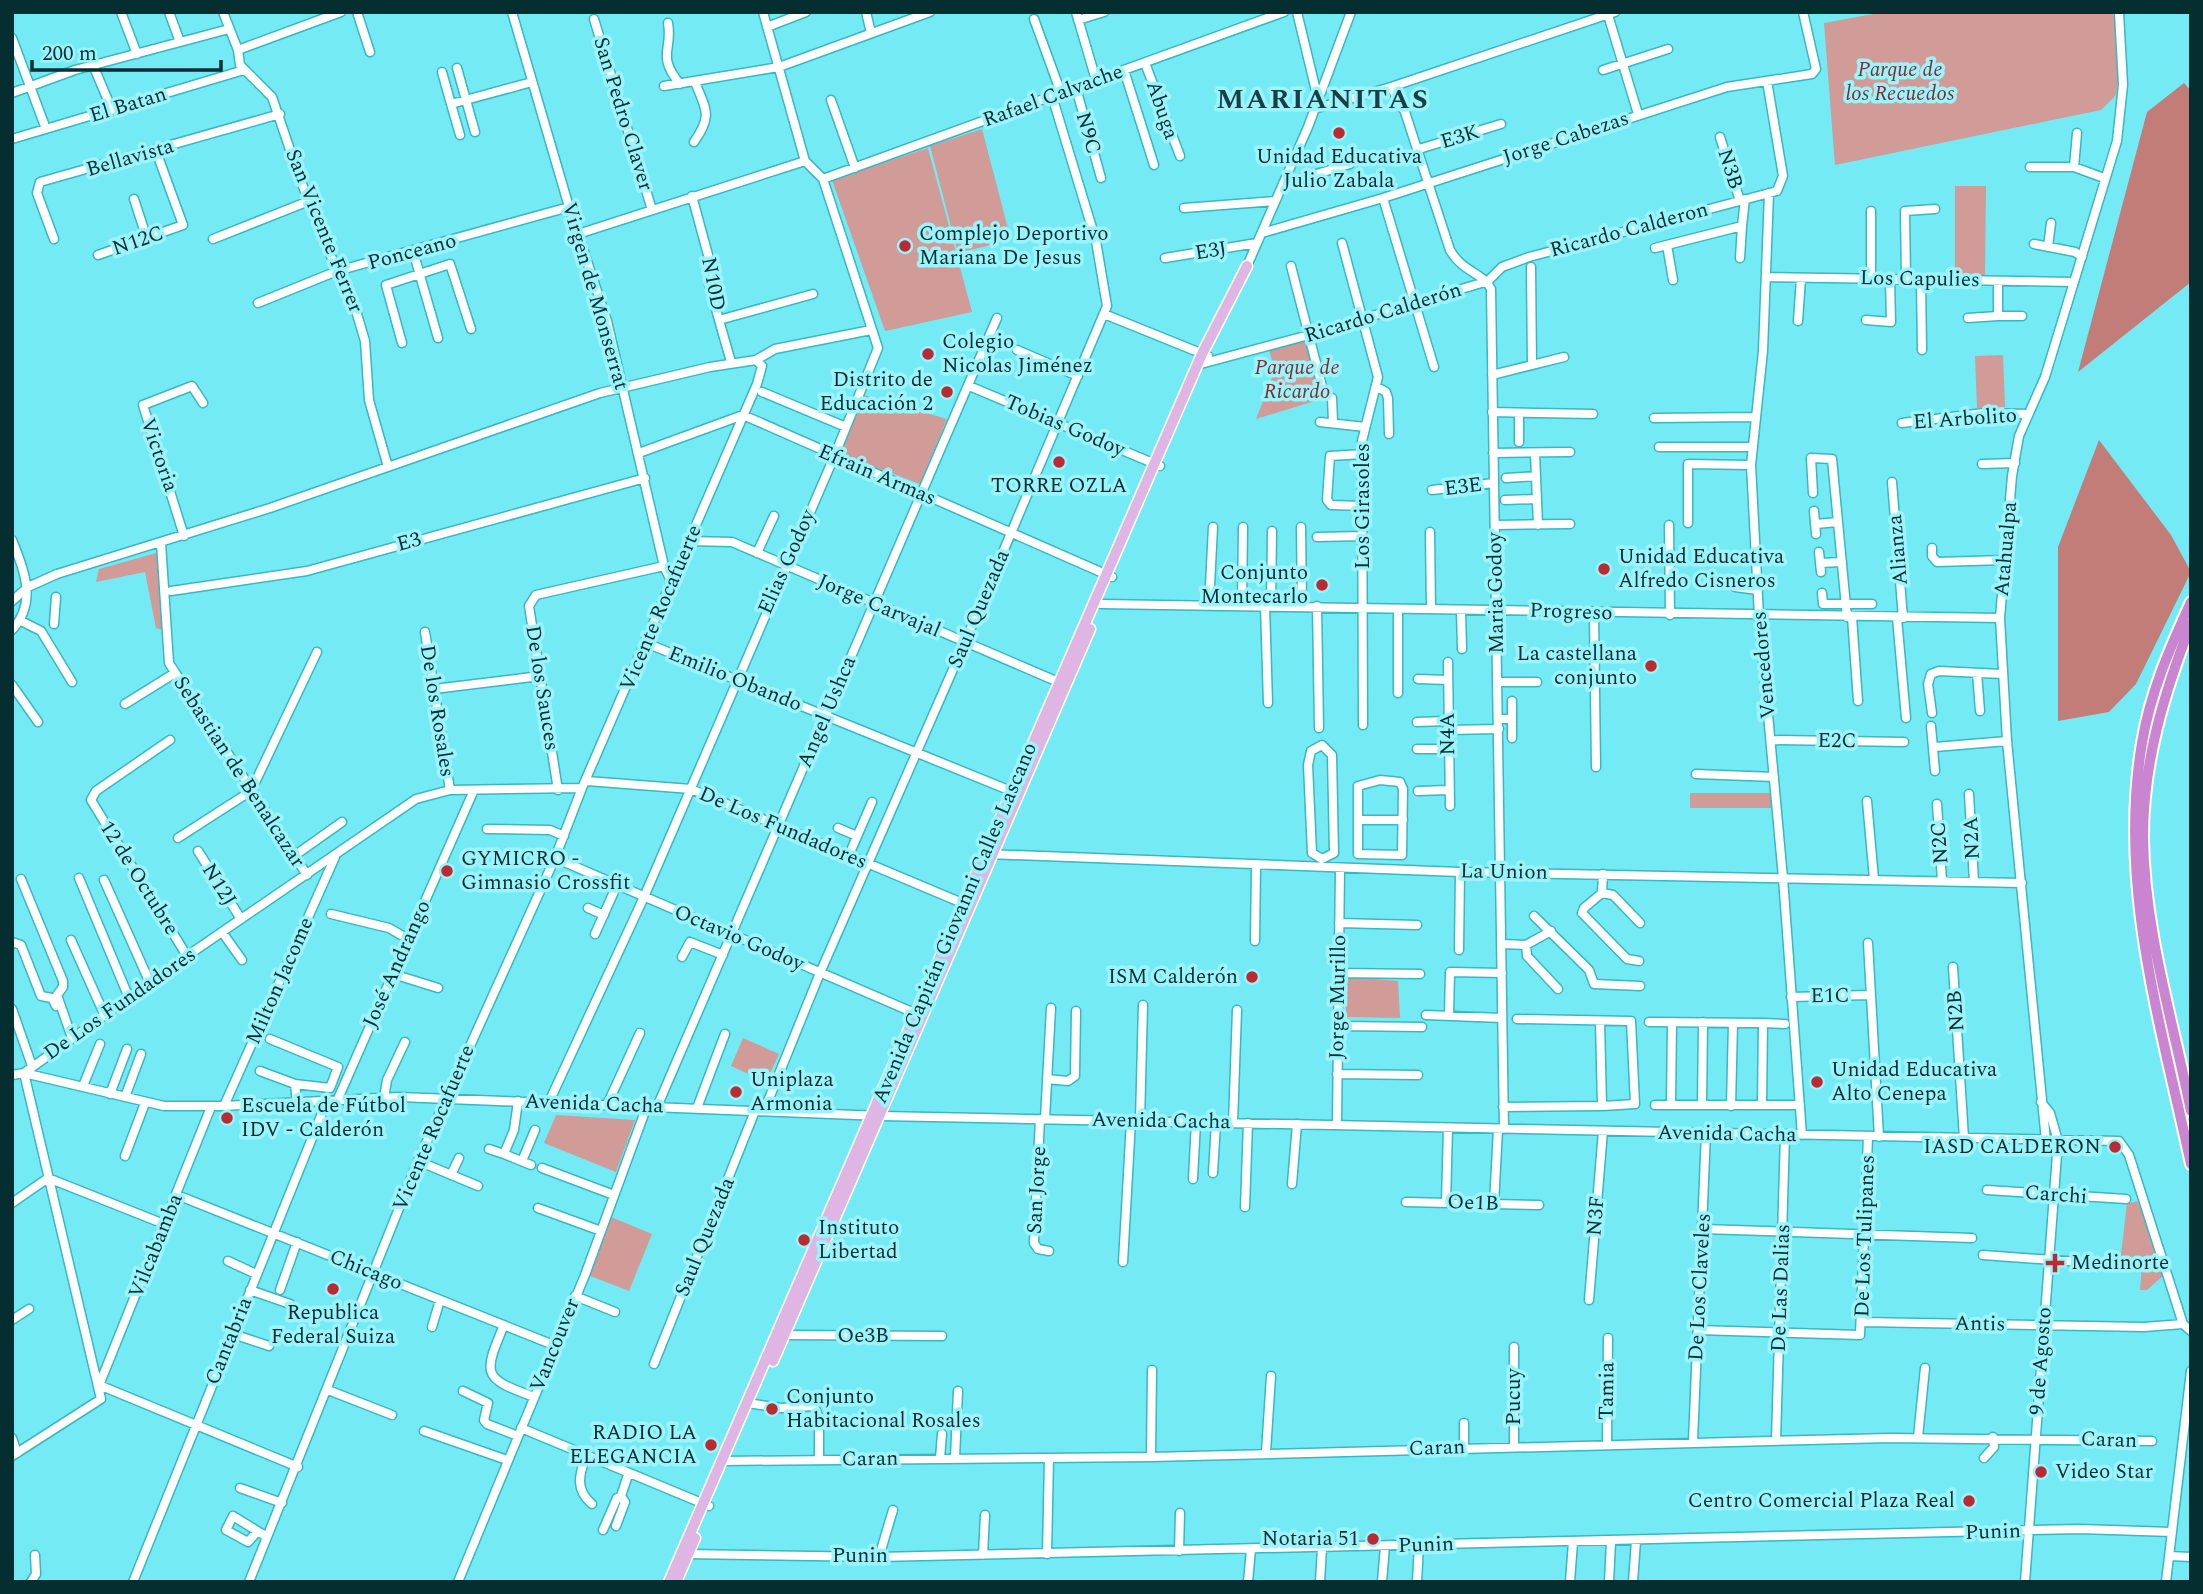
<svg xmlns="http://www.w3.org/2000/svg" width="2203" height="1594" font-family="Spectral,serif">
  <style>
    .green { fill: #d19b97 }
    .forest { fill: #c27d79 }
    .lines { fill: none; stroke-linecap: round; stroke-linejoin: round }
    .minor-casing { stroke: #39b7c2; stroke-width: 11 }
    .major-casing { stroke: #fff; stroke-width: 13 }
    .highway-casing { stroke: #fff; stroke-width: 14 }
    .minor { stroke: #fff; stroke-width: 8 }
    .major { stroke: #dfb6e3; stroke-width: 10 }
    .highway { stroke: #c985d0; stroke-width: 10 }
    .poi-dot { fill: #ba2a32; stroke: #9bf4fc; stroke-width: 2.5 }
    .labels { text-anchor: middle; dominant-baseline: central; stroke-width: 7; stroke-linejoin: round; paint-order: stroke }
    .park-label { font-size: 21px; font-style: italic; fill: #812d2d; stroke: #9bf4fc }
    .street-label { font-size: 21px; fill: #052e31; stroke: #9bf4fc }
    .poi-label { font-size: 21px; fill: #052e31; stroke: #9bf4fc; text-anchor: start }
    .district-label { font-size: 28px; font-weight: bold; letter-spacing: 2px; fill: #193f42; stroke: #9bf4fc }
  </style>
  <rect width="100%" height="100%" fill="#74eaf5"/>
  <!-- green -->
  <path class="green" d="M1884,12H2113L2121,57L2116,95L2101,110L1835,165L1824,23Z
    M982,129L1011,240L958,253L930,146Z
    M928,148L972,312L885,331L832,180Z
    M1955,186H1986L1985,278L1955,276Z
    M1309,335L1328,397L1256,419L1275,370L1268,347Z
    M2003,355L2005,407L1977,408L1975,356Z
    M864,395L947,419L920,484L838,453Z
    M160,552L170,593L167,631L156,628L145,572L96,582L99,569Z
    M1690,793H1771V808H1690Z
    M1346,976L1398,981L1400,1018L1346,1017Z
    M743,1038L779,1054L766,1082L731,1066Z
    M556,1115L635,1120L616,1172L544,1143Z
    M2142,1201L2165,1274L2147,1290H2140L2142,1266L2120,1263L2127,1203Z
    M611,1217L652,1234L629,1291L588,1275Z"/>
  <!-- forest -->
  <path class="forest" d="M2184,83L2191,91V282L2078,372L2147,112Z
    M2099,440L2171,535L2191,572L2136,684L2109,712L2058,721V547Z"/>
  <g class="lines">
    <!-- minor casing -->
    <g class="minor-casing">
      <path id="minor" d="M121,12L137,54
        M169,12L180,42
        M223,12L238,50L240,65L272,97L300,179L337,271L354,304L365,341L369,400L388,467
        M357,12L370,52
        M512,12L569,207L607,321L664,566L671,581
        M866,12L871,33
        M1076,12L1096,80
        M1297,12L1317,95
        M1608,15L1638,114
        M594,19L652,210
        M1034,19L1061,93
        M1078,20L1104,12
        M668,23C673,50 656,55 680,84
        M767,27L806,12
        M12,38L46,129
        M238,50L341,12
        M1145,63L1180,156
        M93,65L112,110
        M457,68L475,132
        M1124,70L1154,165
        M1603,70L1668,49
        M442,72L451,104
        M664,86L779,67L930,12
        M1391,87L1405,112L1450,250C1462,272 1484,273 1491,289L1504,1129
        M1076,88L1101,178
        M12,93L75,70L229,29
        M831,100L855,168
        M1314,109L1391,87L1615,12
        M460,135L451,104L532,82
        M1720,137L1740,201
        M12,139L244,70
        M694,142C713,115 706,110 695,82
        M1419,149L1501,124
        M2030,167H2074L2104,178
        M2074,167L2077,133
        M823,179L1284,12
        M1283,184L1350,164
        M1769,193L1763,351L1751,465L1759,616L1783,878L1802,1135
        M692,196L714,277L709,284L719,320L813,294
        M1383,198L1434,367
        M134,199L147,239
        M1184,208L1275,201
        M1262,233L1383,198L1727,87L1812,74L1816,69L1803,12
        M578,234L805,161
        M54,239L37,193L40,182L280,114
        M213,239L309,201
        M1342,243L1378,377L1362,441L1363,725
        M2034,244L2075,252L2082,257
        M1667,245L1673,280
        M2048,247L2051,223
        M1655,248L1742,226L1745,199
        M413,251L438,338
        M98,255L183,225L156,151
        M1165,258L1257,243
        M1740,258L1742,226
        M1247,266L1308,127L1351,12
        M1291,266L1324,394
        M1531,267L1532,365
        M1767,277L2074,282
        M1871,279V211
        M1906,279L1905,211L1935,209
        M1921,280L1922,350
        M1488,281L1502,267L1529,257L1777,191L1783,176L1767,81
        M1998,281V316H2022
        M258,303L337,271L569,207
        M1104,314L1208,356
        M1968,318L1998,316
        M719,320L731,362
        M1866,320L1891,322L1890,279
        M1798,321L1801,278
        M402,343L386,285L450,264L471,329
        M1017,350L1078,376
        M756,360L775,349L871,330
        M1197,365L1309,335L1488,281
        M1492,375L1564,357
        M969,386L1160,466
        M1377,387L1386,392L1388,398L1389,434
        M762,392L846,427
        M1332,398L1333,422
        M1492,412L1593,414
        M1654,418L1756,417
        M1320,422L1365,427
        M1902,423L1984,413L2028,414
        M1519,442V413
        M1659,447H1753
        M639,453L743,415L1112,577
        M1493,453L1570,452
        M1535,453L1538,525
        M1363,454L1330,456L1327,500L1331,505L1363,506
        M1982,464L2015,463
        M1506,478L1536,476
        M1892,482L1903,618
        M1432,490L1494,483
        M1813,493L1811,458L1832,459L1847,617
        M1505,500L1536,499
        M1814,511L1816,534
        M1688,523V464L1751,465
        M1816,524L1838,522
        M1495,525L1570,524
        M1669,525L1670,615
        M1301,527L1302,606
        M1430,532L1431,609
        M184,536L143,405L192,386L203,403
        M1317,537L1363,536
        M12,540C25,571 37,603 12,630
        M690,541L732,542L1063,684
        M161,543L169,663L307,875
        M1932,548V556L1937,562L2005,560
        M1819,552L1821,572
        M757,553L774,516
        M1820,563L1842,562
        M1732,579L1735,587L1758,590
        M171,591L307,571L645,478
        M1822,593L1823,604H1872
        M12,601L28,587L57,574L270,508L600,393L710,367L756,360
        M1101,604L2000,618
        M1209,605L1213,527
        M1242,605L1243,527
        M1265,606L1268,703
        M1271,606L1272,531
        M1317,606L1319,728
        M1461,610L1462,649
        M1594,613L1596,767
        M1852,617L1858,701
        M1897,618L1906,718
        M21,621L41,631L72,682
        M54,624L56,597
        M425,632L450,790
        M646,643L1016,793
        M1448,662L1450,806
        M1977,673L1980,711
        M1418,679L1448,680
        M1498,682H1537
        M12,685L38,722
        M434,689L540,676
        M1398,693V610
        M1512,701V719
        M125,704L175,673
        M1932,713L1928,684L1931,674L1939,671L2002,674
        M1498,719H1512V738
        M1417,722L1447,721
        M1931,726L1935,771
        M1447,730L1499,729
        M170,740L96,791L91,800L187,956
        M1771,740L1904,742
        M1322,745L1332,755L1334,853L1322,859L1312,853L1308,765L1311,751Z
        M1935,747L2007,741
        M1417,749H1448
        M1696,774L1774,777
        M1380,780L1400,782L1403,789L1402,855L1358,854V786Z
        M587,781L691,789L967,905
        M558,790L529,606L536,595L664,566
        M1418,791L1449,790
        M1969,794L1974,882
        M1867,801L1874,879
        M1937,804L1942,881
        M1358,820H1403
        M838,828L857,836
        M487,829L550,830L564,836
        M178,838L251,791L317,652
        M198,851L241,919
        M987,854L1460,872L2022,883
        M849,855L872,802
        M294,856L342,822
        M555,858L919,1015
        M1603,874L1602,893L1584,908L1582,913L1627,959L1639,961
        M79,878L129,998
        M21,879L63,981V987L57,995L72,1038
        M104,880L150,983
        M1602,893L1613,895L1640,923
        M588,908L604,915
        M331,914L389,928L408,939
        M1534,916L1589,970L1594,984L1640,986
        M1339,923L1417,925
        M222,932L242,960
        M595,934L617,885
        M71,940L105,1016
        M1255,941L1256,866
        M12,942L21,945L41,996L52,998L56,1006
        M1868,943L1879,1137
        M1502,944L1526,945L1551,931
        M1526,945L1527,956L1558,989
        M1459,950L1460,872
        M682,957L690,942L723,955
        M1953,967L1964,1138
        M1339,973L1420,974
        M393,974L438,988
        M1791,997L1869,995
        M12,1009L32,1066
        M1426,1015L1502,1018
        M1449,1016L1450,972L1502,973
        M1517,1019L1631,1021L1635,1104L1602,1106
        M1649,1022L1763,1023L1762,1105
        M1763,1023L1785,1024
        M1339,1026L1422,1027
        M270,1039L338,1067L330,1088L295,1084L297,1103
        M260,1071L295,1084
        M1337,1074L1418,1075
        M12,1075L24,1073L164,1106H224L399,1097L881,1116L2119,1141L2129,1155L2183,1324
        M1047,1079L1068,1081L1075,1076L1076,1011
        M83,1086L100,1044
        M110,1094L127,1049
        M125,1097L141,1054
        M384,1098L387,1080L405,1042
        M337,1101L474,790
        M518,1101L514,1130L504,1154L531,1165
        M549,1102L644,897L834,457L878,348L823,179L805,161L763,12
        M607,1105L640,1033
        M1655,1105H1800
        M1671,1105L1672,1022
        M1702,1105L1703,1022
        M224,1106L335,857
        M1731,1106L1733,1023
        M657,1107L997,318
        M1503,1107L1602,1106L1600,1021
        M697,1108L725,1034
        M764,1111L820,973L965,642L1107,306L1096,241L1052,96
        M1040,1119L1034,1243L1038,1249L1049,1251
        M1045,1119L1051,1008
        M1140,1121L1143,1005
        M1233,1123L1237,1010
        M1337,1125L1340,868
        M2046,1141L2007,741L2000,618L2012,476L2019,436L2045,377L2117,141L2123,85L2119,12
        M489,1149L504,1154
        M125,1156L145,1103
        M418,1161L478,1186
        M522,1161L535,1130
        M542,1168L614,1195
        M1213,1173L1216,1123
        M451,1175L459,1158
        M1193,1179L1196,1122
        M1292,1184L1297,1124
        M1987,1190L2126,1199
        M177,1195L556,1346
        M1406,1202L1539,1205
        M12,1203L48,1178L164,1224
        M1446,1203L1448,1128
        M1494,1204L1498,1129
        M1245,1207L1248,1123
        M538,1208L601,1231
        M1703,1229L1972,1238
        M1983,1255L2122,1265
        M228,1261L256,1274
        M1123,1262L1131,1121
        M250,1290L290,1304
        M280,1290L297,1242
        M575,1296L615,1312
        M1589,1300L1603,1131
        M12,1320L29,1309
        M1862,1322L2144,1327L2183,1324
        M2183,1324L2191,1331
        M504,1325C483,1375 482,1378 534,1397
        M432,1327L440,1300
        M1698,1330L1860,1335L1868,1137
        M233,1334L269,1346
        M784,1335L942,1336
        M654,1364L755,1111
        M100,1383L211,1107
        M99,1385L298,1467
        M328,1390L392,1415
        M463,1391L488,1403L484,1420L487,1424L518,1436
        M754,1404L781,1408L814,1406L819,1418V1460
        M1464,1423V1447
        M521,1428L709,1506
        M424,1431L507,1460
        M1918,1437L1925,1368
        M12,1438L17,1453
        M1776,1440L1785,1135
        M1693,1441L1706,1133
        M1607,1443L1608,1338
        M1514,1446V1347
        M1266,1452L1271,1376
        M12,1456L101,1399L24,1073L187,956L416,799L450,790L582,788
        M586,1457C579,1474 575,1490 592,1504
        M1151,1457L1152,1370
        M940,1458L942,1434
        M955,1458L958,1391
        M1984,1458L1994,1447L1993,1437
        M722,1461L1151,1457L1889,1438L2152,1441
        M240,1488L282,1503
        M616,1526L625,1502L621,1496
        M603,1530L617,1498L621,1496L628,1475
        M256,1533L248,1542L226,1530L233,1516L267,1537
        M1179,1551L1180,1513
        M685,1554L879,1557L2080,1529L2172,1532
        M1047,1554L1049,1458
        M983,1555L985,1515
        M2169,1556L2191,1557
        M879,1557L893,1510
        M31,1582L36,1574L35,1555
        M133,1582L327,1101
        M249,1582L418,1161L555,858L582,788L757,384L762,366L756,360
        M458,1582L585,1275L647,1106
        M1248,1582L1251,1549
        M1320,1582L1322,1548
        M1382,1582L1385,1546
        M1417,1582L1419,1545
        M1570,1582L1573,1542
        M1609,1582L1611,1542
        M1633,1582L1636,1541
        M2025,1582L2058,1141L2050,1113L2041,1102
        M2166,1582L2191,1371"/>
    </g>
    <!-- major casing -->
    <g class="major-casing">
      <path id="major" d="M773,1361L1090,629
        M669,1582L1202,354L1247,266
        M676,1582L695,1538"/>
    </g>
    <!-- highway casing -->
    <g class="highway-casing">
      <path id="highway" d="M2191,602C2170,648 2150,693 2142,743C2118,886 2161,1024 2191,1164
        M2191,624C2164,693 2143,762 2143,837C2144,930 2173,1021 2191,1111"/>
    </g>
    <!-- minor -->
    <use href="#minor" class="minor"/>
    <!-- major -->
    <use href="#major" class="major"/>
    <!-- highway -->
    <use href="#highway" class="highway"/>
  </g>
  <!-- markers -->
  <g class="poi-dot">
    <circle cx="1339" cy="133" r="7"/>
    <circle cx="905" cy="246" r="7"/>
    <circle cx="928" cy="354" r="7"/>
    <circle cx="947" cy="392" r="7"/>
    <circle cx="1059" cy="462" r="7"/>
    <circle cx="1604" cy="569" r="7"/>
    <circle cx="1322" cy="585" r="7"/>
    <circle cx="1651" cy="666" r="7"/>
    <circle cx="447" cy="871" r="7"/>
    <circle cx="1252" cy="977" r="7"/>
    <circle cx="1817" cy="1082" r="7"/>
    <circle cx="736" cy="1092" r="7"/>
    <circle cx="227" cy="1118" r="7"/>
    <circle cx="2115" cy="1147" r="7"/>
    <circle cx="804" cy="1240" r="7"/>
    <path d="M2051.5 1252.5h7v7h7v7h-7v7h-7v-7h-7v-7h7z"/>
    <circle cx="333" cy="1289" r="7"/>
    <circle cx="772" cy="1409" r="7"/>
    <circle cx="711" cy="1445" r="7"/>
    <circle cx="2041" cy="1472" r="7"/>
    <circle cx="1969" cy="1501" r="7"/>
    <circle cx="1373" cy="1539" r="7"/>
  </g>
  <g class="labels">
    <!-- park labels -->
    <g class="park-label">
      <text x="1900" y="70">Parque de<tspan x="1900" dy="24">los Recuedos</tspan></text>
      <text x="1297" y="368">Parque de<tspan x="1297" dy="24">Ricardo</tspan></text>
    </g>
    <!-- street labels -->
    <g class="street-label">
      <text transform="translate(1053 96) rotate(-20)">Rafael Calvache</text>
      <text transform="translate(128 105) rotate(-17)">El Batan</text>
      <text transform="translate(1162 110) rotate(71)">Abuga</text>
      <text transform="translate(623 114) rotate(73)">San Pedro Claver</text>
      <text transform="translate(1088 133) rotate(74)">N9C</text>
      <text transform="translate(1460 137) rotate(-17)">E3K</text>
      <text transform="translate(1566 138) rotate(-18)">Jorge Cabezas</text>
      <text transform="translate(130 158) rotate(-16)">Bellavista</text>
      <text transform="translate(1730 169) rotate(72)">N3B</text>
      <text transform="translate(1629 230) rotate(-15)">Ricardo Calderon</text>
      <text transform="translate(324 231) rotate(68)">San Vicente Ferrer</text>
      <text transform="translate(138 241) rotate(-19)">N12C</text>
      <text transform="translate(1211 251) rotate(-9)">E3J</text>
      <text transform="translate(412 252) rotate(-15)">Ponceano</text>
      <text transform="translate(1920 279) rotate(1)">Los Capulies</text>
      <text transform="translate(713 284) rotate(79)">N10D</text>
      <text transform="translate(595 296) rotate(74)">Virgen de Monserrat</text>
      <text transform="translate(1383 313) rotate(-17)">Ricardo Calderón</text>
      <text transform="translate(1965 419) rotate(-4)">El Arbolito</text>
      <text transform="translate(1065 426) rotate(23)">Tobias Godoy</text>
      <text transform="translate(159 455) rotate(71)">Victoria</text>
      <text transform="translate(877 475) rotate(23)">Efrain Armas</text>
      <text transform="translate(1463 487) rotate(-7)">E3E</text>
      <text transform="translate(1363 506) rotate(-90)">Los Girasoles</text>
      <text transform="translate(409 542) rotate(-15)">E3</text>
      <text transform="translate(2006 549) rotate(-85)">Atahualpa</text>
      <text transform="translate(1898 550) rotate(-95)">Alianza</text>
      <text transform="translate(787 562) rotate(-66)">Elias Godoy</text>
      <text transform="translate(1496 593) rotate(-91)">Maria Godoy</text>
      <text transform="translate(879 606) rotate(23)">Jorge Carvajal</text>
      <text transform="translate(661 608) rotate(-67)">Vicente Rocafuerte</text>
      <text transform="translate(979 609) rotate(-67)">Saul Quezada</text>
      <text transform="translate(1571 612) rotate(2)">Progreso</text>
      <text transform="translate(1764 665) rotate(-95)">Vencedores</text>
      <text transform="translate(735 679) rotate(22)">Emilio Obando</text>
      <text transform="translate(542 688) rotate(81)">De los Sauces</text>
      <text transform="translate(437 711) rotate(81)">De los Rosales</text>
      <text transform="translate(827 712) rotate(-67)">Angel Ushca</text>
      <text transform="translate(1448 734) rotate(-91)">N4A</text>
      <text transform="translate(1837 741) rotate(1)">E2C</text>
      <text transform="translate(239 772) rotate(57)">Sebastian de Benalcazar</text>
      <text transform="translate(783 828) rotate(23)">De Los Fundadores</text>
      <text transform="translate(1972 838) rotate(-93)">N2A</text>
      <text transform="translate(1940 843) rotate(-94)">N2C</text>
      <text transform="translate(1504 872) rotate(1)">La Union</text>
      <text transform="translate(139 878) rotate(58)">12 de Octubre</text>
      <text transform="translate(219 885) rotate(58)">N12J</text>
      <text transform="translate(955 923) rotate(-67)">Avenida Capitán Giovanni Calles Lascano</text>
      <text transform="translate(739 938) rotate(23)">Octavio Godoy</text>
      <text transform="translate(397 964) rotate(-66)">José Andrango</text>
      <text transform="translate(280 981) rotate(-66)">Milton Jacome</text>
      <text transform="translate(1830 996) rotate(-1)">E1C</text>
      <text transform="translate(1338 997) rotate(-89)">Jorge Murillo</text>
      <text transform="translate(120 1004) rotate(-35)">De Los Fundadores</text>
      <text transform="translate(1956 1011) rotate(-94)">N2B</text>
      <text transform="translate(594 1104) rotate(2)">Avenida Cacha</text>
      <text transform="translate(1161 1121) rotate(1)">Avenida Cacha</text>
      <text transform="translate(434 1128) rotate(-67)">Vicente Rocafuerte</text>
      <text transform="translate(1727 1134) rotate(1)">Avenida Cacha</text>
      <text transform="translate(1037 1190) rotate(-87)">San Jorge</text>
      <text transform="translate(2056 1195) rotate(4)">Carchi</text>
      <text transform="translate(1473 1203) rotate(2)">Oe1B</text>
      <text transform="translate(1596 1216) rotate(-85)">N3F</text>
      <text transform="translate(1865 1236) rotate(-88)">De Los Tulipanes</text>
      <text transform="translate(705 1237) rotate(-68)">Saul Quezada</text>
      <text transform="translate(156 1246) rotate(-68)">Vilcabamba</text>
      <text transform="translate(366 1270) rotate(22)">Chicago</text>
      <text transform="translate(1700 1287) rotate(-87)">De Los Claveles</text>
      <text transform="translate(1781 1288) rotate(-88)">De Las Dalias</text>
      <text transform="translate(1980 1324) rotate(1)">Antis</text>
      <text x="863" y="1336">Oe3B</text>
      <text transform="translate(229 1341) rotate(-68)">Cantabria</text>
      <text transform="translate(555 1345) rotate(-68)">Vancouver</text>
      <text transform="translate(2041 1361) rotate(-86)">9 de Agosto</text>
      <text transform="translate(1607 1391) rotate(-89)">Tamia</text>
      <text transform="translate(1514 1397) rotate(-90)">Pucuy</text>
      <text transform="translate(2109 1440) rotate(2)">Caran</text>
      <text transform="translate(1437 1448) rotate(-2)">Caran</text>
      <text transform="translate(870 1459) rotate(-1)">Caran</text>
      <text transform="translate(1993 1532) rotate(-2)">Punin</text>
      <text transform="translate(1426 1545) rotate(-2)">Punin</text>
      <text x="860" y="1556">Punin</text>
    </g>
    <!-- poi labels -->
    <g class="poi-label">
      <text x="1339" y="157" text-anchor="middle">Unidad Educativa<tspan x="1339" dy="24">Julio Zabala</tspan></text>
      <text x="919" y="234">Complejo Deportivo<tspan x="919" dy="24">Mariana De Jesus</tspan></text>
      <text x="942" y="342">Colegio<tspan x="942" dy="24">Nicolas Jiménez</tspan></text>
      <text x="933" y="380" text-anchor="end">Distrito de<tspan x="933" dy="24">Educación 2</tspan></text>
      <text x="1059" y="486" text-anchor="middle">TORRE OZLA</text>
      <text x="1618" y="557">Unidad Educativa<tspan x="1618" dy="24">Alfredo Cisneros</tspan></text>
      <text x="1308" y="573" text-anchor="end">Conjunto<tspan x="1308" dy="24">Montecarlo</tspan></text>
      <text x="1637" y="654" text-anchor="end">La castellana<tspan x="1637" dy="24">conjunto</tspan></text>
      <text x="461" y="859">GYMICRO -<tspan x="461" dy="24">Gimnasio Crossfit</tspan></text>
      <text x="1238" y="977" text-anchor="end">ISM Calderón</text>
      <text x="1831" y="1070">Unidad Educativa<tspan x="1831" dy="24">Alto Cenepa</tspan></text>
      <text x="750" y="1080">Uniplaza<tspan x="750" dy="24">Armonia</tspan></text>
      <text x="241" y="1106">Escuela de Fútbol<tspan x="241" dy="24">IDV - Calderón</tspan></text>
      <text x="2101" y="1147" text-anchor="end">IASD CALDERON</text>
      <text x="818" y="1228">Instituto<tspan x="818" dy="24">Libertad</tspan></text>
      <text x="2071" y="1263">Medinorte</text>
      <text x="333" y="1313" text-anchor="middle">Republica<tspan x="333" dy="24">Federal Suiza</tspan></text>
      <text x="786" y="1397">Conjunto<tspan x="786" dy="24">Habitacional Rosales</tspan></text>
      <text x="697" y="1433" text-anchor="end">RADIO LA<tspan x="697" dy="24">ELEGANCIA</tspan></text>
      <text x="2055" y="1472">Video Star</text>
      <text x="1955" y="1501" text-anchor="end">Centro Comercial Plaza Real</text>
      <text x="1359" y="1539" text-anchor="end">Notaria 51</text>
    </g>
    <!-- district labels -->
    <g class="district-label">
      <text x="1323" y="99">MARIANITAS</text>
    </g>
  </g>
  <!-- border -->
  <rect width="2203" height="1594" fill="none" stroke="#052e31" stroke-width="28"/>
  <!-- scale -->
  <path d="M32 60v10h189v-10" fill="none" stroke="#052e31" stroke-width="3.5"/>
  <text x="42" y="60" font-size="21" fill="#052e31" stroke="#9bf4fc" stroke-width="5" paint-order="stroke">200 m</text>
</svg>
